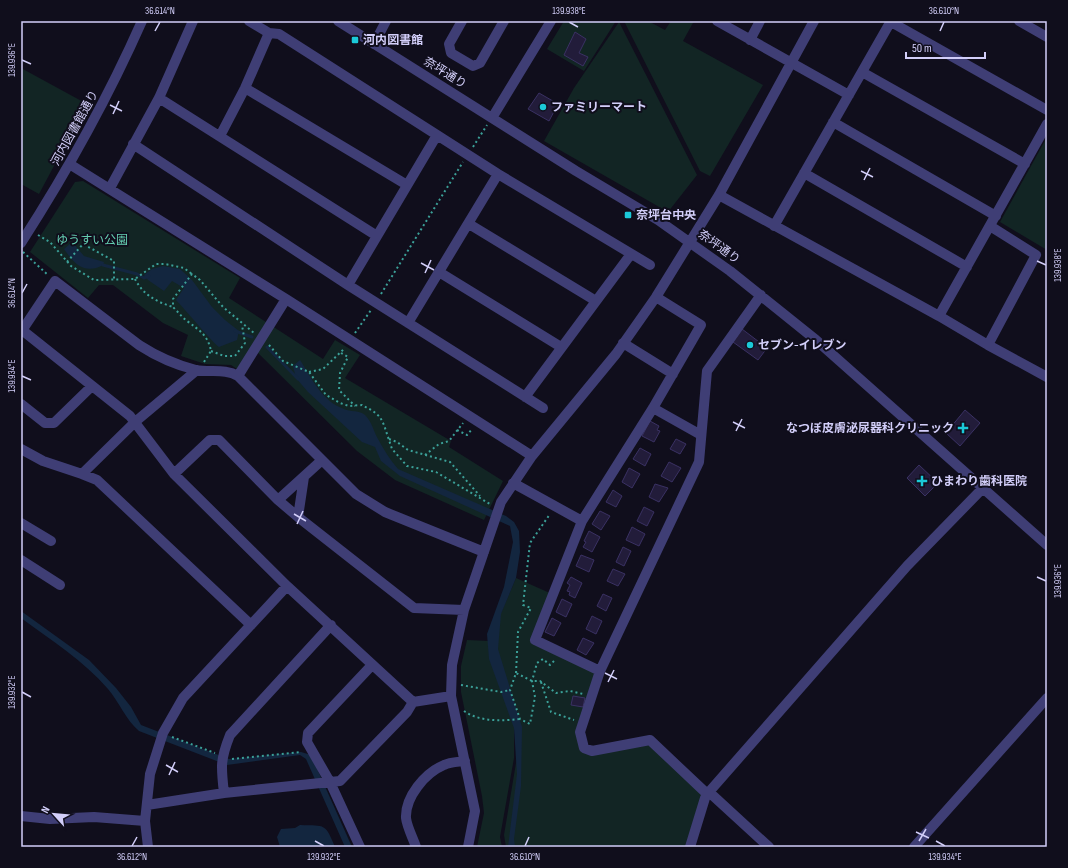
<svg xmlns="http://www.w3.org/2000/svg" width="1068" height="868" font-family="'Sofia Sans Condensed','Noto Sans JP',sans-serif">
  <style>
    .green { fill: #122524 }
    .water { fill: #13263f }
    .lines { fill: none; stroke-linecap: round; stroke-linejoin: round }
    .stream { stroke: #13263f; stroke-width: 3 }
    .building { fill: #221c3a; stroke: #3a3163 }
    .path { stroke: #3ba098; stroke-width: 2; stroke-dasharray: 2 3; stroke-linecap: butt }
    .minor { stroke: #3f3e75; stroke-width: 10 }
    .ticks { fill: none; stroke: #d2cef9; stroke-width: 1.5 }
    .poi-dot { fill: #1bc9d8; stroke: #100e1c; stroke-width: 1.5 }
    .labels { text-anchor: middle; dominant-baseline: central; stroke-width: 4; stroke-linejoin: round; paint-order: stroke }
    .poi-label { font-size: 12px; font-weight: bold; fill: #d2cef9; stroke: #100e1c; text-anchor: start }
    .street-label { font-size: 12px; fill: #d2cef9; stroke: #100e1c }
    .park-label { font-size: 12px; fill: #65cfb2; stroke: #100e1c }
    .neatline { fill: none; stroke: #d2cef9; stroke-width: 1.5 }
    .ticks-label { font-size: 10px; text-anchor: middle; fill: #d2cef9 }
  </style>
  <rect width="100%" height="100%" fill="#100e1c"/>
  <!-- green -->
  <path class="green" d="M564,21H616L584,71L547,49Z
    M624,21H648L665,30L671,21H694L683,41L763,85L710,176L700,171Z
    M619,22L697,175L668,212L544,141L574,88Z
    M21,68L87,104L39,194L21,184Z
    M1047,137V250L1000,222Z
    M83,181L240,278L229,298L323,359L335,340L360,355L345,378L451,441L449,447L503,481L484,520L395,480L357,451L252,347L237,369L231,365L205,364L181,356L188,335L163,323L113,285H99L88,298L30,252L75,182Z
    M516,578L552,594L535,640L600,671L583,723L584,748L650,740L704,791L690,847H506L504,835L522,727L514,729V758L500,837L502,847H477L484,813L482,796L461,692V666L467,640L489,641Z"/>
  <!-- water -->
  <path class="water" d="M72,242L84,256L104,262L103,265C85,275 74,264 64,249Z
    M163,266L180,269L192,280L212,307L225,320L239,331L237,340L219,347C214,344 183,307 176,300L184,288L172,281L164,291L148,280L144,275L152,269Z
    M300,360C312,379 322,401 344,409C350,412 360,410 365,415C372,422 373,430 378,439C384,450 390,460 398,469L506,516L514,522L519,531L520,552L516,578L501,614L498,649L522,727L521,786L514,839L515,847H508L517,774L514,728L489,659L487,634L504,587L513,542L510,526L400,476L381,461L375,447L362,442L308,392L296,378L293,366Z
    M21,611L89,660L116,688L131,707L141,725L229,759L301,752L311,755L352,847H345L306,759L300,755L227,765L139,731C126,720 119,702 108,689C84,661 51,640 21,618Z
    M300,825C326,826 325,823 335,847H280L277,837L281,829L295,828Z"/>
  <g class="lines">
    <!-- stream -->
    <path class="stream" d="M103,265L137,274L144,278L149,276
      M235,331L252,337
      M267,347L298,379"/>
  </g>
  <!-- building -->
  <path class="building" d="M575,32L586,39L579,53L588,57L583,66L564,55Z
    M539,93L558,104L549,121L528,109Z
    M742,329L767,348L758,360L733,342Z
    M965,410L980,423L960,446L946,433Z
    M650,421L659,426L657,430L660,431L654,442L642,436Z
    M676,439L686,444L680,454L670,449Z
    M640,448L651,454L645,466L633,459Z
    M669,462L681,468L672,482L661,476Z
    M919,465L938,483L925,496L907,478Z
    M629,468L640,474L632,488L622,482Z
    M655,484L668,488L659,502L649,497Z
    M613,490L622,496L616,507L606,502Z
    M644,507L654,512L647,526L637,521Z
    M600,511L610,516L601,530L592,524Z
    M632,527L645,534L639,546L626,540Z
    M589,531L600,537L592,552L583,547L586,542L584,541Z
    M623,547L631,551L624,566L616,562Z
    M581,555L594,560L589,572L576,566Z
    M613,569L625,574L618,586L607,581Z
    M571,577L582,583L575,598L569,595L570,592L567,591L570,585L567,583Z
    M603,594L612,598L606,611L597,606Z
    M562,599L572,604L566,617L556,612Z
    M592,616L602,621L596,634L586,629Z
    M552,618L561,623L554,636L545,632Z
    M583,638L594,643L586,655L577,650Z
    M573,696L585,698L583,707L571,705Z"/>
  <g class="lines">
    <!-- path -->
    <path class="path" d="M473,147L487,125
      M38,235L50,242L71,266L94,280L135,279L156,264H165L184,268L192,274
      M23,252L48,275
      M67,262L83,244L114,261V281
      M135,279C143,295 157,302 173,307
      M381,294L463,162
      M355,333L371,310
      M269,345L283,361L309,372L326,395L340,403L349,406L362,405L373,411L380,417L384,425L392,449L407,466L436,472L490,504
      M211,351L224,356H235L245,343L242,325
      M341,353L348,357L340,373L339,390L355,406
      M204,362L211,351C208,335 199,330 187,321C182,317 178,312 173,307V299L192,274L200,280L223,307L254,333
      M309,372L323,369L345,348
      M457,430L467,435L472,429
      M389,439L397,442L408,450L450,462L480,496
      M425,455L439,444L449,441L463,423
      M554,661L550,665L543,659L537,663L532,681L535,697L530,724L520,719L510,690L516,673L532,681H540L556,693L570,691L583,694
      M516,673L518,632L531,608L523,605L530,543L550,514
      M541,682L551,712L574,720
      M461,685L501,692L510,690
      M464,711C479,722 503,721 520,719
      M172,737L215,753
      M232,759L301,752"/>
    <!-- minor -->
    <path class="minor" d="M249,21L269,33L279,34L498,174L650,265
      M338,21L576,171L658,220L730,271L816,340L1047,545
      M462,21L449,44L451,53L473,66L480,63L504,21
      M717,21L849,95
      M1019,21L1047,37
      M891,22L1047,110
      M750,40L760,21
      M374,44L386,21
      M862,72L1025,164
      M245,88L407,185
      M159,98L377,236
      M492,118L551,21
      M833,122L996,216
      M220,136L245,88L269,33
      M133,144L348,285L543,408
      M71,165L286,299L532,456
      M804,173L967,267
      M110,188L159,98L193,21
      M719,195L939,316L988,345L1036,255L990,226
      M469,224L596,301
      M774,226L891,21
      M21,243C68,170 107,100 142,21
      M439,272L561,347
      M348,285L437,135
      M939,316L1047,124
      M408,323L498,174
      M22,330L130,416L174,474L287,586L413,702
      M21,332L55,281L139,345C156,356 176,365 196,370C210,373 225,368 238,376L356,494L385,512L484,552
      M623,343L673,374
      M988,345L1047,377
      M238,376L286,299
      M525,397L631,254
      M21,404L45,423H54L92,386
      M653,408L701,435
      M21,449L43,461L82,474L97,480L251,625
      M82,474L135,422L197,370
      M174,474L210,440H219L278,500L298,517L414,608L464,610
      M513,483L582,521
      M278,500L322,460
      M298,517L304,477
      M21,523L51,541
      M21,560L60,585
      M600,671L535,640L582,521L653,408L701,325L656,297
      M413,702L451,696
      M224,793C221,767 220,760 230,735L331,625
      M147,805L224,793L340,781L407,712L413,702
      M21,816L50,819L94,817L145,821
      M148,847L145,821L150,774L163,733L183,698L287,586
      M360,847L330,782L307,742L308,733L372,665
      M416,847C413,838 407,827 406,818C405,797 425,773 444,765C450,762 458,762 465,761
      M468,847L475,811L451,696L452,665L464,610L501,502L532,456L616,354L656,297L719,195L814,21
      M690,847L705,798L709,792L704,791L650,740L592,751L584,748L580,732L600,671L699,462L707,371L761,295
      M769,847L709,792L907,566L983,488
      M914,847L1047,698"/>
  </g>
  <!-- ticks -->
  <path class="ticks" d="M569,22L578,27M155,31L160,22M940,31L944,22M22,60L31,64M110,105L122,111M113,114L119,101M861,171L873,177M864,180L870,168M1037,261L1046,265M421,263L434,270M425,273L431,260M22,293L27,284M22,376L31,380M733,422L745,428M736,431L742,419M294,514L306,521M297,524L303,511M1037,577L1046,581M605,673L617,679M608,682L614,670M22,692L31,697M166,765L178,772M169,775L175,762M916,832L929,838M315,841L324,846M919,841L926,829M936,841L945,846M132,846L137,837M525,846L529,837"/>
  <!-- markers -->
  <g class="poi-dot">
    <rect x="351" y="36" width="8" height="8" rx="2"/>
    <circle cx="543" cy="107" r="4"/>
    <rect x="624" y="211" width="8" height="8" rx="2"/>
    <circle cx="750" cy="345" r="4"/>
    <path d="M961 422h4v4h4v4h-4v4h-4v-4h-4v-4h4z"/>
    <path d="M920 475h4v4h4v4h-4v4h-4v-4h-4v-4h4z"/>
  </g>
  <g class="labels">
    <!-- poi labels -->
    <g class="poi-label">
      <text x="363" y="40">河内図書館</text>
      <text x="551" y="107">ファミリーマート</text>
      <text x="636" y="215">奈坪台中央</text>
      <text x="758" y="345">セブン-イレブン</text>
      <text x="954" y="428" text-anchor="end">なつぼ皮膚泌尿器科クリニック</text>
      <text x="931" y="481">ひまわり歯科医院</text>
    </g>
    <!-- street labels -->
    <g class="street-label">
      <text transform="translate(445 73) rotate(32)">奈坪通り</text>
      <text transform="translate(75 128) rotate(-61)">河内図書館通り</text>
      <text transform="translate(719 247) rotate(36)">奈坪通り</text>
    </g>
    <!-- park labels -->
    <g class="park-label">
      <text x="92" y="240">ゆうすい公園</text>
    </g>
  </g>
  <!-- border -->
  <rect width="1068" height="868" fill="none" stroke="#100e1c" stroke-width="44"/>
  <!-- north arrow -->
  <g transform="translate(54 814) rotate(297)" stroke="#100e1c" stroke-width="3" paint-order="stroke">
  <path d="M0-3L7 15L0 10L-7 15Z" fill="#d2cef9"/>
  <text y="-6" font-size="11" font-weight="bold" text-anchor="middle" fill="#d2cef9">N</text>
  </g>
  <!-- scale -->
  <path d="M906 52v6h79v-6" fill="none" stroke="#d2cef9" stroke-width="2"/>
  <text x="912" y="52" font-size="12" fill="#d2cef9" stroke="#100e1c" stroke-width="3" paint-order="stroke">50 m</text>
  <rect x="22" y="22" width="1024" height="824" class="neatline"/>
  <g class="ticks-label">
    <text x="160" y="14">36.614°N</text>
    <text x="569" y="14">139.938°E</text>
    <text x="944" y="14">36.610°N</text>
    <text transform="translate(11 60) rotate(-90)" y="4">139.936°E</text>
    <text transform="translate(1057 265) rotate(-90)" y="4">139.938°E</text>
    <text transform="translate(11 293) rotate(-90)" y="4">36.614°N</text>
    <text transform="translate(11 376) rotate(-90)" y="4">139.934°E</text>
    <text transform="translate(1057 581) rotate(-90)" y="4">139.936°E</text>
    <text transform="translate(11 692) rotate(-90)" y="4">139.932°E</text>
    <text x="132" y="860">36.612°N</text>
    <text x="324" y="860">139.932°E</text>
    <text x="525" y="860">36.610°N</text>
    <text x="945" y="860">139.934°E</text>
  </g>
</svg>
